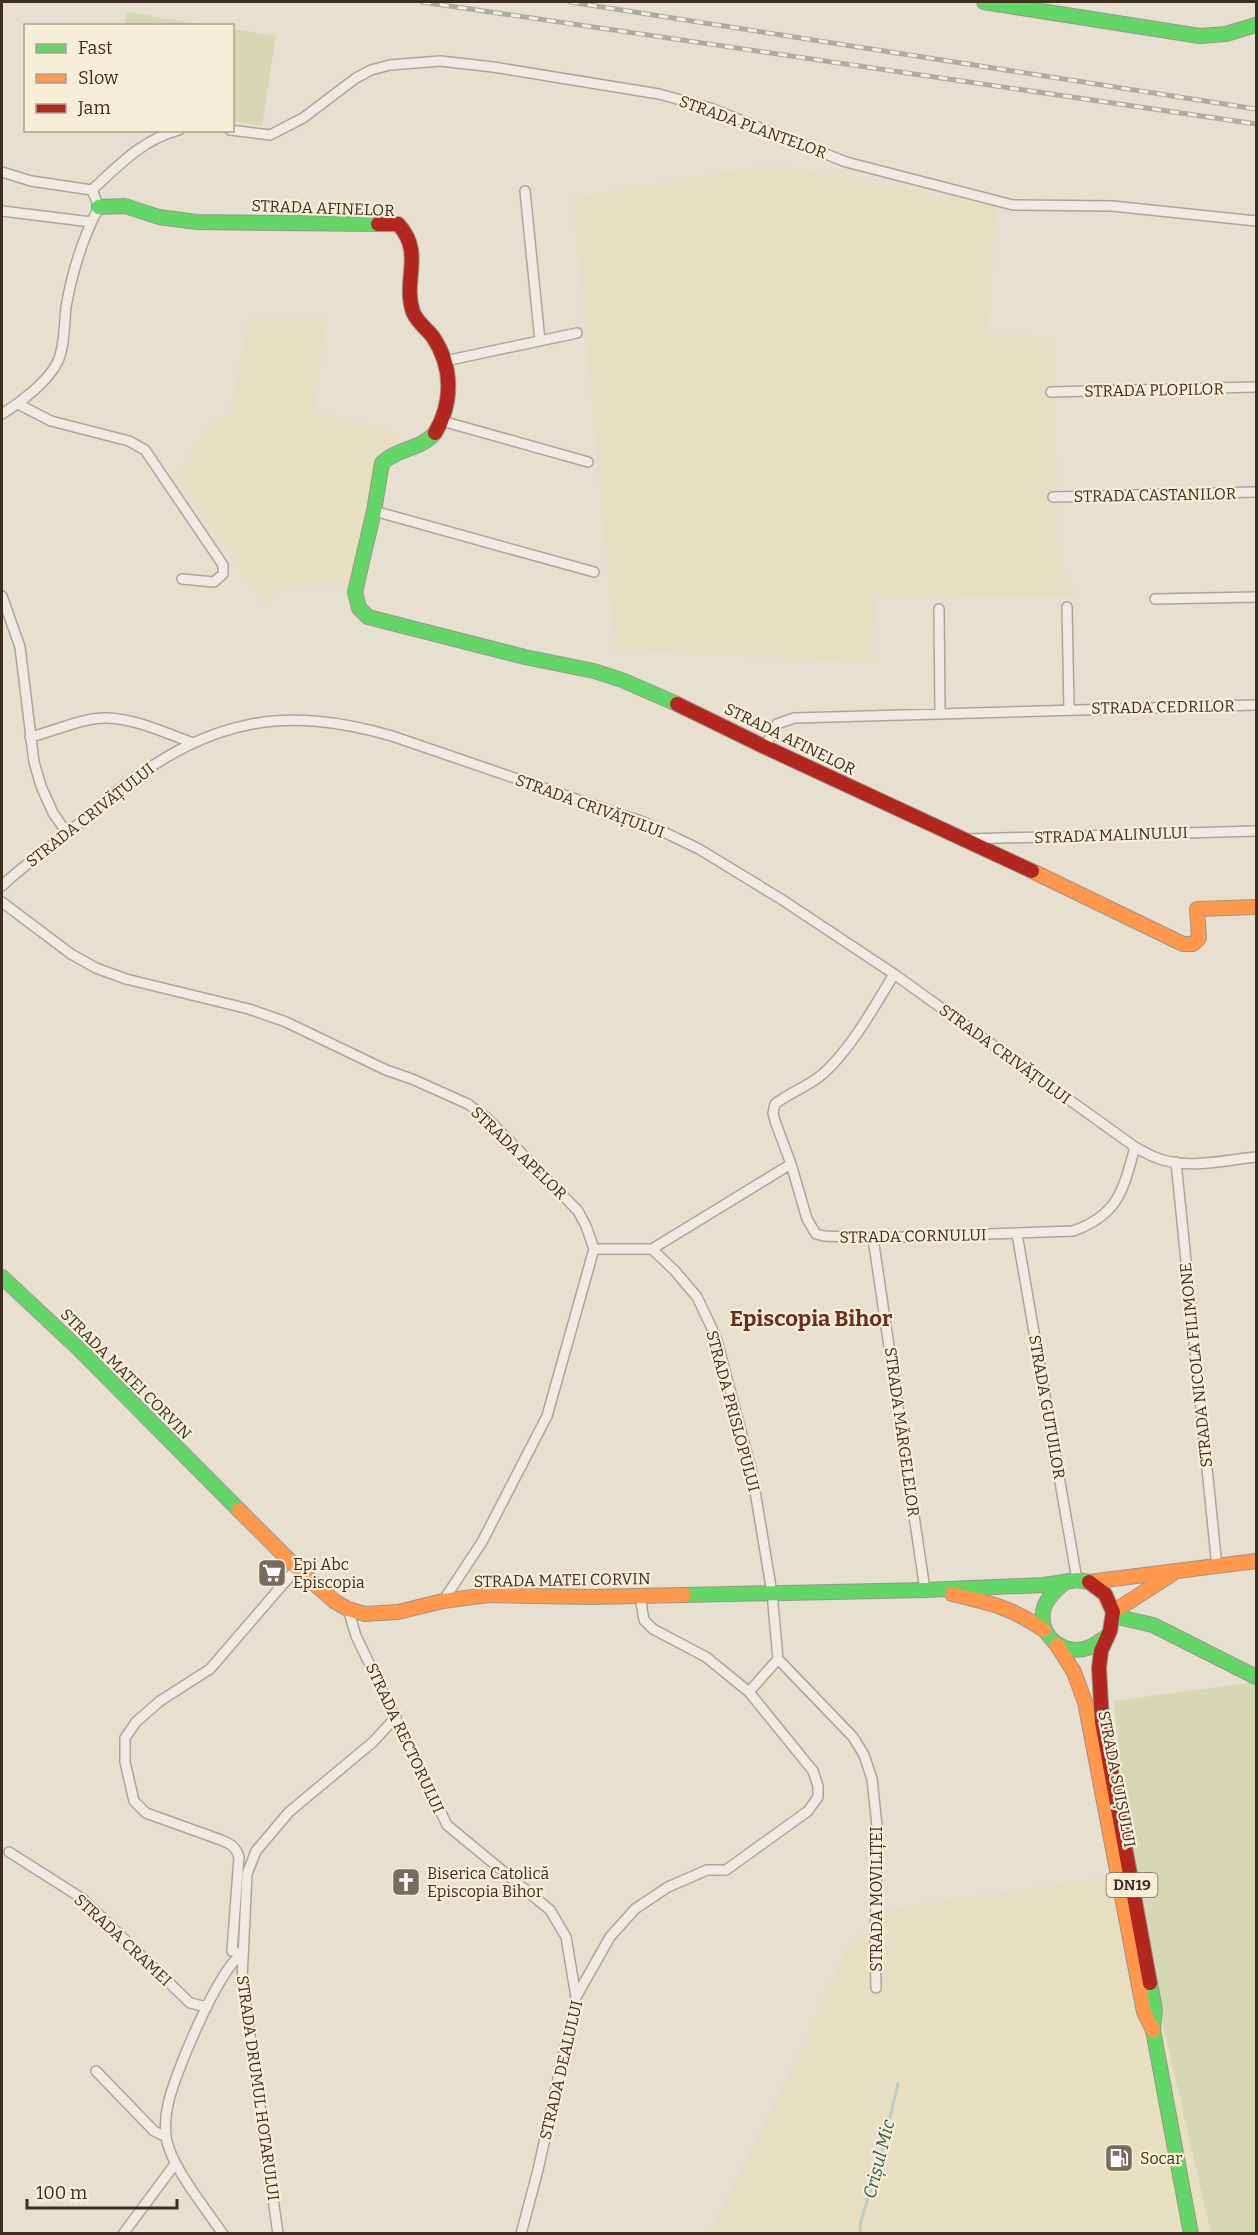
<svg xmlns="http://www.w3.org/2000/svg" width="1258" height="2235" font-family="Bitter,serif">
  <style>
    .farmland { fill: #e6dfc2 }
    .green { fill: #d6d7b3 }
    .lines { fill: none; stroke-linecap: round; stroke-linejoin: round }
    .stream { stroke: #bcccc2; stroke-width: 3 }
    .street-casing { stroke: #ada599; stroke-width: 12 }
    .fast-casing { stroke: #9c958a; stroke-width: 16 }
    .slow-casing { stroke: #9c958a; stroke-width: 16 }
    .jam-casing { stroke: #9c958a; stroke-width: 16 }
    .street { stroke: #efebe3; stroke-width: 9 }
    .fast { stroke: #63d668; stroke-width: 14 }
    .slow { stroke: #ff974d; stroke-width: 14 }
    .jam { stroke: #b3261e; stroke-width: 14 }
    .rail-casing { stroke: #afaaa2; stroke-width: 5 }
    .rail { stroke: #f7eed8; stroke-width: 3; stroke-dasharray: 9; stroke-linecap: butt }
    .labels { text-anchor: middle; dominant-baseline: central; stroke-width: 4.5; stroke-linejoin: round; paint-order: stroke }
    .shield { fill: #f7eed8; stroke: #756857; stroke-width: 1.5 }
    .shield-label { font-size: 15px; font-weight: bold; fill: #3d2e20 }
    .street-label { font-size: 16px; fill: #3d2e20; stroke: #f7eed8 }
    .poi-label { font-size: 16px; fill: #3d2e20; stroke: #f7eed8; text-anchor: start }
    .water-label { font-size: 18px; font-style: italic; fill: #2f5d5a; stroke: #f7eed8 }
    .district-label { font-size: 22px; font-weight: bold; fill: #6b2e1e; stroke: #f7eed8 }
  </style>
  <rect width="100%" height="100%" fill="#e7e0d1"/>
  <!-- farmland -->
  <path class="farmland" d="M770,165L996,204L988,334L1054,337L1058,556L1076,596L875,597L874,662L615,650L573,198Z
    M249,317L328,319L323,339L315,410L397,434L385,495L364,586L279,587L266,606L177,475L217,418L229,419Z
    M1132,1874L1158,2002L1211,2233L709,2234L785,2082L846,1951L889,1909Z"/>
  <!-- green -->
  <path class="green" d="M127,12L208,25H124Z
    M233,29L276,36L262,126L233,121Z
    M1256,1682V2233H1211L1158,2002L1129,1850L1114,1701Z"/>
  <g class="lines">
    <!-- stream -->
    <path class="stream" d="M860,2234L861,2221L880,2159L898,2084"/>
    <!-- street casing -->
    <g class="street-casing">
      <path id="street" d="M230,130L270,135L303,118L356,78L371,70L390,65L440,61L493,67L659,94L710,108L846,162L1013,205L1112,206L1256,221
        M2,172L31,181L92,190C118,166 143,139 179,130
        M525,191L540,341
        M2,211L91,222
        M445,361L577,333
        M1051,392L1256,387
        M18,404L51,421L129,441L145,450L223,565V574L214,582L182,579
        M2,414C20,403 49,381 58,361C65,345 64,324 66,307C72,273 83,237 99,207L92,190
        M442,421L588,462
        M1053,497L1256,492
        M374,511L594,572
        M2,596L20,647L34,762L41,786L53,813L67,833
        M1155,599L1256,597
        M1067,607L1069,709
        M939,609L940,713
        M30,737C53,732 84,717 107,718C137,719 166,733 193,743
        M765,747L777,724L794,718L1256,705
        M967,839L1256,831
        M2,886C22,866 47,850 69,832C87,817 103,801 122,787C213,719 283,705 392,736L643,822L699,849L781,899L894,974L1135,1147C1142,1151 1149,1155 1157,1158C1187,1170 1225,1160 1256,1157
        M2,902L71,954L96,968L126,979L249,1009L286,1022L386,1070L412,1079L468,1104L487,1118L578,1211L586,1226L594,1249L547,1416L482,1542L443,1601
        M894,974C875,1006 848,1054 819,1077C806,1087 789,1093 775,1104L773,1113L775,1121L791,1164L807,1219L816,1234L824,1236L873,1238L1073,1231C1118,1215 1123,1191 1135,1147
        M1176,1162L1217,1567
        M1017,1234L1077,1580
        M873,1238L925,1590
        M594,1249H652L675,1271L697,1297L716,1337L752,1473L772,1593L778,1659L853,1737L864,1755L872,1779L878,1835L875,1935L876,1988
        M652,1249L791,1164
        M348,1609L356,1636L447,1825L550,1910L566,1937L576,1997
        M749,1692L778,1659
        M9,1852L83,1899L190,2003L207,2007
        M242,1954L232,1951L239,1857C236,1847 231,1844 221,1840L146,1813L134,1801L125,1762V1738L136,1722L160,1701L210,1669L297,1568
        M96,2071L154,2131L166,2137
        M123,2234L175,2164
        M223,2234C206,2209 169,2164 166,2136C165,2126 166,2113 168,2104C175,2073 218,1970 242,1954
        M278,2234L242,1979L247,1874L256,1851L289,1812L373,1742L396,1717
        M521,2234L538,2170L576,1997L610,1937L635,1909L668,1887L707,1870H726L808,1811L818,1797V1786L813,1771L749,1692L706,1657L653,1629L644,1620L640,1596"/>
    </g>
    <!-- fast casing -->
    <g class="fast-casing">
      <path id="fast" d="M984,2L1200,36L1226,34L1256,25
        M99,207L125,206L159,217L197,222L378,224
        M435,433C420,450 398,448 382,463L374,511L355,592L359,608L368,617L525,657L594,671L622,680L677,704
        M2,1277L79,1349L239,1510
        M1065,1582C1056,1590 1045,1599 1043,1612C1039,1638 1066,1657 1090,1647C1095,1645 1101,1640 1106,1637
        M684,1595L925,1590L1044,1585L1077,1580L1089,1582
        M1113,1616L1153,1625L1256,1677
        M1150,1983L1155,2010L1153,2030L1191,2234"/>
    </g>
    <!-- slow casing -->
    <g class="slow-casing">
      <path id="slow" d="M1032,871L1183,944H1193L1199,938L1197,909L1256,907
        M239,1510L297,1568L334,1601L348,1609L365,1614L398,1612L443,1601L488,1595L591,1597L684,1595
        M1089,1582L1256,1561
        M952,1594C990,1603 1011,1607 1044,1630
        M1113,1612L1172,1574
        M1057,1645L1074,1672L1085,1702L1144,2012L1153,2030"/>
    </g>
    <!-- jam casing -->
    <g class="jam-casing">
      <path id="jam" d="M378,224H398C425,253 402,280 413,312C417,322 427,329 433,337C453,367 453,403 435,433
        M677,704L765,747L1032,871
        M1089,1582L1105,1594L1113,1612L1110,1631L1101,1651L1099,1668L1102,1722L1150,1983"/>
    </g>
    <!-- street -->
    <use href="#street" class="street"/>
    <!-- fast -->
    <use href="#fast" class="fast"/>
    <!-- slow -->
    <use href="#slow" class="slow"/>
    <!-- jam -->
    <use href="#jam" class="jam"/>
    <!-- rail casing -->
    <g class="rail-casing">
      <path id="rail" d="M422,2L1256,124
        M570,2L1256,109"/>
    </g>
    <!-- rail -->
    <use href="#rail" class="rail"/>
  </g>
  <!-- icons -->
  <defs>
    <g id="supermarket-square" transform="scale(1.5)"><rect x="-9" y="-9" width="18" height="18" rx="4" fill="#786c5e" stroke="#f7eed8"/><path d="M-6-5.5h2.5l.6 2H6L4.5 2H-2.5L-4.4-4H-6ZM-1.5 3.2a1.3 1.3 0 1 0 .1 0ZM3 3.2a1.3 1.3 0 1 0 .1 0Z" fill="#fff"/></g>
    <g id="church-square" transform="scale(1.5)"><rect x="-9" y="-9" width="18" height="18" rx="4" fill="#786c5e" stroke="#f7eed8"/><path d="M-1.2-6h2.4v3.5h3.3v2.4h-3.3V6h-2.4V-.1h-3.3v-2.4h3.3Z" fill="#fff"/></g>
    <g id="fuel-square" transform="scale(1.5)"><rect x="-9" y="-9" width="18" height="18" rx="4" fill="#786c5e" stroke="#f7eed8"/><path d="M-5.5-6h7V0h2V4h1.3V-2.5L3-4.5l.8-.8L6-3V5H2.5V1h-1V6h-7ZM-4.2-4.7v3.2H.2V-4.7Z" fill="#fff"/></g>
  </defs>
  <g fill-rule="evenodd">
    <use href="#supermarket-square" x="272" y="1573"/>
    <use href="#church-square" x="406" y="1882"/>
    <use href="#fuel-square" x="1119" y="2158"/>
  </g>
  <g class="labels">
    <!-- shield labels -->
    <rect class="shield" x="1106.5" y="1873" width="51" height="24" rx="4.5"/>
    <g class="shield-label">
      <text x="1132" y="1885">DN19</text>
    </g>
    <!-- street labels -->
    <g class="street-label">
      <text transform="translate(753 127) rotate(20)">STRADA PLANTELOR</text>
      <text transform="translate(323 208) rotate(2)">STRADA AFINELOR</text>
      <text transform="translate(1154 390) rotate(-1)">STRADA PLOPILOR</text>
      <text transform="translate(1155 495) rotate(-1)">STRADA CASTANILOR</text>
      <text transform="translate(1163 707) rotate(-1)">STRADA CEDRILOR</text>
      <text transform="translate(790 739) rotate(26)">STRADA AFINELOR</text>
      <text transform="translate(590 806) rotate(20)">STRADA CRIVĂȚULUI</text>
      <text transform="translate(90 815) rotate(-38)">STRADA CRIVĂȚULUI</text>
      <text transform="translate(1111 835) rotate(-2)">STRADA MALINULUI</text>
      <text transform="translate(1005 1054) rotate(36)">STRADA CRIVĂȚULUI</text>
      <text transform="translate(519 1153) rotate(44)">STRADA APELOR</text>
      <text transform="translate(913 1236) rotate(-1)">STRADA CORNULUI</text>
      <text transform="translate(1196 1365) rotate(-96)">STRADA NICOLA FILIMONE</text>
      <text transform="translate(126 1374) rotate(45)">STRADA MATEI CORVIN</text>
      <text transform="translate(1047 1407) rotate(80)">STRADA GUTUILOR</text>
      <text transform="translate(733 1411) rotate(75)">STRADA PRISLOPULUI</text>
      <text transform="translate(902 1432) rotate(82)">STRADA MĂRGELELOR</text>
      <text transform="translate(562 1580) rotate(-1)">STRADA MATEI CORVIN</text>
      <text transform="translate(405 1738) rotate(65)">STRADA RECTORULUI</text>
      <text transform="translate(1117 1779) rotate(79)">STRADA SUIȘULUI</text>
      <text transform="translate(876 1899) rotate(-90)">STRADA MOVILIȚEI</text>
      <text transform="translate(123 1940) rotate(43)">STRADA CRAMEI</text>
      <text transform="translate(561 2070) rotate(-77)">STRADA DEALULUI</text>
      <text transform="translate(258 2088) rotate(82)">STRADA DRUMUL HOTARULUI</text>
    </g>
    <!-- poi labels -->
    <g class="poi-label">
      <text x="293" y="1564">Epi Abc<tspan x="293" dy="18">Episcopia</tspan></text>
      <text x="427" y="1873">Biserica Catolică<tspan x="427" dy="18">Episcopia Bihor</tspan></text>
      <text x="1140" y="2158">Socar</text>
    </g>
    <!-- water labels -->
    <g class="water-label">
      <text transform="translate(879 2159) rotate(-76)">Crișul Mic</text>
    </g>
    <!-- district labels -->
    <g class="district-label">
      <text x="811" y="1318">Episcopia Bihor</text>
    </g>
  </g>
  <!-- border -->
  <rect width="1258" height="2235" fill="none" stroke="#3d2e20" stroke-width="6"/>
  <!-- legend -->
  <rect x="24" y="24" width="210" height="108" fill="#f7eed8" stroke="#ada18e" stroke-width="1.5"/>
  <rect x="36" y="44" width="30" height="9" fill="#63d668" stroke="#ada18e" stroke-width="1.5"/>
  <text x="78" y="54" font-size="18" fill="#3d2e20">Fast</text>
  <rect x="36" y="74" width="30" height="9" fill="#ff974d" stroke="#ada18e" stroke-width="1.5"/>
  <text x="78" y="84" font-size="18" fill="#3d2e20">Slow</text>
  <rect x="36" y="104" width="30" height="9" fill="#b3261e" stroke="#ada18e" stroke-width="1.5"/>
  <text x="78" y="114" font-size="18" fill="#3d2e20">Jam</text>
  <!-- scale -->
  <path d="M27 2199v9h150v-9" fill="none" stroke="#3d2e20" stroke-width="3"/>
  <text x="36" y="2199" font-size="18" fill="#3d2e20" stroke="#f7eed8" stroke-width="4.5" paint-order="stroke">100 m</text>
</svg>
